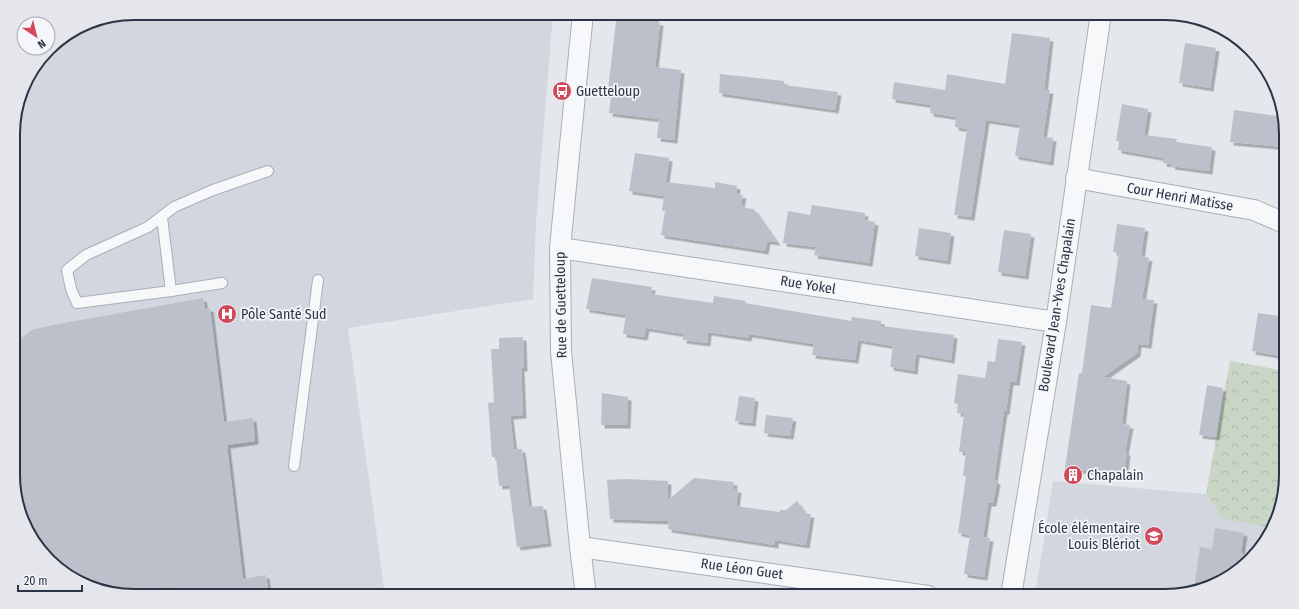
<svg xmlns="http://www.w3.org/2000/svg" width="1299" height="609" font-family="'Fira Sans Condensed',sans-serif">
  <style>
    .built { fill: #d2d6de }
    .forest { fill: url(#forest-crowns) }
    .building { fill: #bbc0ca; filter: url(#shadow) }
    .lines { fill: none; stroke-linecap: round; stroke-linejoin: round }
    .lane-casing { stroke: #a9aeb7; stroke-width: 12 }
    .street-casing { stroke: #a9aeb7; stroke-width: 22 }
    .lane { stroke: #f7f8fa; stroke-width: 10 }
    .street { stroke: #f7f8fa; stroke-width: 20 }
    .labels { text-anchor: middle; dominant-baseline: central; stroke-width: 3.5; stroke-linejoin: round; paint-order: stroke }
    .poi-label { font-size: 14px; fill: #2b3445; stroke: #f4f6f9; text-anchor: start }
    .street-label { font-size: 14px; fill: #2b3445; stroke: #f4f6f9 }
    .rim { fill: none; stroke: #2b3445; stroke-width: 2 }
  </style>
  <defs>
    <pattern id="forest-crowns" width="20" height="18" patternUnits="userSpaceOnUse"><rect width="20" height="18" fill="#c9d6c5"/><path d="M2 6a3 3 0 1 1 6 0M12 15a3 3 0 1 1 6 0" fill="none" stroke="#adb8ab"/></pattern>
    <filter id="shadow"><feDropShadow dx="3.5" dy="3.5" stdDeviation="0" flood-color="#0004"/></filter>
  </defs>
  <rect width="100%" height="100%" fill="#e4e7ec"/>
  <!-- built -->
  <path class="built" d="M134,13H553L536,223L533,299L348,328L384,588L377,596H134L87,587L38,549L14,491L13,126L25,81L54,43L88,22Z
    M1053,481L1206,494L1223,519L1265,527L1262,546L1256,555L1233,576L1173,596H1035Z"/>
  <!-- forest -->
  <path class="forest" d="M1230,361L1286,371V475L1277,522L1262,546L1265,527L1223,519L1206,494Z"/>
  <!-- building -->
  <path class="building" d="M617,13H655L654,22H660L655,67L681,70L674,140L657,138L659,119L609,113L611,98H607Z
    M1012,33L1050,38L1044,90H1050L1043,137L1053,138L1050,162L1015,156L1020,125L986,120L971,217L954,215L967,129L955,127L956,117L930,113L931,105L892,99L894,82L945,90L947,74L1005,84Z
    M1185,43L1216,48L1210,88L1179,83Z
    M720,74L784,81V85L838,92L835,110L719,93Z
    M1122,104L1148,109L1144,135L1177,139L1176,142L1212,147L1209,171L1171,166L1172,164L1163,163L1164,158L1118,150L1119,141H1116Z
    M1234,110L1284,117L1285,147L1230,142Z
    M635,153L669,158L664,196L629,191Z
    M666,182L715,188V182L737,186L736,194L743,195L741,205H745V208L754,209L777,242L767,241L765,251L661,235L665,211H662Z
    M812,205L865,213L864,220L875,222L869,263L814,255L816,247L783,243L788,211L810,215Z
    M1117,224L1145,228L1141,256L1149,258L1142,299L1154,300L1148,345L1138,344L1137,353L1103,377L1127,381L1122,424L1130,425L1125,452H1127L1124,476L1065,468L1079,373H1082L1091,305L1111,308L1119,253L1113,252Z
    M919,228L951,233L947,261L915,256Z
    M1004,230L1031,234L1025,276L998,272Z
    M592,278L652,287L651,294L713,303L714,296L746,301L745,303L851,321L852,317L881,321V326L954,335L951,360L916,354L914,371L890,367L893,346L858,340L855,360L812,355L814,344L749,334L748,338L708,332L707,343L683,340L684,334L646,328L644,337L623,334L626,315L586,309Z
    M203,298L205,309L210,308L224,422L253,418L255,441L227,445L243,579L266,575L269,596H173L171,587L121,593L87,587L38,549L14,491V343L32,330L53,325Z
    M1258,313L1279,316L1277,321L1286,323V357L1252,351Z
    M523,337L524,368H521L523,415L510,416L514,449H522L529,507L543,506L548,543L517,547L509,485L499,486L496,457H492L488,403L494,402L491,349H499V338Z
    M998,339L1022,342L1016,382H1010L1006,411H1004L994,480L997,481L993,503H988L983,537L990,538L984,577L964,574L970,535L958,533L966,476H963L966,452H959L964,414L957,413L958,404L954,403L958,374L985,378L988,361L995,362Z
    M1207,385L1223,388L1216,437L1199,435Z
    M602,393L628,397L627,425H601Z
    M739,396L755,398L752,423L735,421Z
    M766,415L793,418L790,436L764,433Z
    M694,478L734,482L733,489H738L736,506L779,512L780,510H786L797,501L806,514H811L806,545L775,540V545L668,529L669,521L610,519L607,480L626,479L668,481L667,501Z
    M1215,528L1244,533L1241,552L1248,559L1232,576L1194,589L1200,547L1212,549Z"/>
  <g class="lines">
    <!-- lane casing -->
    <g class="lane-casing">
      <path id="lane" d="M162,217L171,291
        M222,283L171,291L77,303L71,289L67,270L86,255L148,227L174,207L213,190L268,171
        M294,466L318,280"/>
    </g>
    <!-- street casing -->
    <g class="street-casing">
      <path id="street" d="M583,13L560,248L561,351L580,547L586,596
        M1076,178L1254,210L1282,222
        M560,248L1056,322
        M580,547L928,596
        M1011,596L1056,322L1101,13"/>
    </g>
    <!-- lane -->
    <use href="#lane" class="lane"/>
    <!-- street -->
    <use href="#street" class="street"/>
  </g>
  <!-- icons -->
  <defs>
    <g id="bus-disc" transform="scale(1)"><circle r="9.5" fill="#d1495b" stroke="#f4f6f9"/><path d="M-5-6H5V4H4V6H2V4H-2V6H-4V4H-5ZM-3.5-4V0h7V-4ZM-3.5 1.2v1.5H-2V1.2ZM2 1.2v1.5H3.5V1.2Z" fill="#fff"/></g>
    <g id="hospital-disc" transform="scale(1)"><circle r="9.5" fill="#d1495b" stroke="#f4f6f9"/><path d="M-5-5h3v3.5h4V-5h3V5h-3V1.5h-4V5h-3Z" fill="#fff"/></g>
    <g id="building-disc" transform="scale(1)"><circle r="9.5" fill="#d1495b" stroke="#f4f6f9"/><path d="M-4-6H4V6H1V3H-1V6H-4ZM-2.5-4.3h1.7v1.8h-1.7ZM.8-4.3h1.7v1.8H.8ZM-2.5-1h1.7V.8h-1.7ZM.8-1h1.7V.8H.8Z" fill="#fff"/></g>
    <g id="school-disc" transform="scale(1)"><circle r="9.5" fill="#d1495b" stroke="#f4f6f9"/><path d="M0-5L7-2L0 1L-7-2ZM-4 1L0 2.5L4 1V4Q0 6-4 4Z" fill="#fff"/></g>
  </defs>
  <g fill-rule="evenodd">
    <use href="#bus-disc" x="562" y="91"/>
    <use href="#hospital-disc" x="227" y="314"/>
    <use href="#building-disc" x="1073" y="475"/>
    <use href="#school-disc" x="1154" y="536"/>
  </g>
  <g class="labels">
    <!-- poi labels -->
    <g class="poi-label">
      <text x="576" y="91">Guetteloup</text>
      <text x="241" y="314">Pôle Santé Sud</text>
      <text x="1087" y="475">Chapalain</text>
      <text x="1140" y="528" text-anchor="end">École élémentaire<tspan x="1140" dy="16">Louis Blériot</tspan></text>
    </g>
    <!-- street labels -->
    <g class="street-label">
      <text transform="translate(1180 197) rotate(10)">Cour Henri Matisse</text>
      <text transform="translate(808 285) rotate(9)">Rue Yokel</text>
      <text transform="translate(561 305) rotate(-91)">Rue de Guetteloup</text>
      <text transform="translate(1057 305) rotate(-81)">Boulevard Jean-Yves Chapalain</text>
      <text transform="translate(742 569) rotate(8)">Rue Léon Guet</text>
    </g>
  </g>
  <!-- crop -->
  <path d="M0 0H1299V609H0ZM134 20H1165A114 114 0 0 1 1279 134V475A114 114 0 0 1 1165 589H134A114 114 0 0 1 20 475V134A114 114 0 0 1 134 20Z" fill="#e4e6eb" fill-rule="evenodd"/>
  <path class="rim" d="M134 20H1165A114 114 0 0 1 1279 134V475A114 114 0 0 1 1165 589H134A114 114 0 0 1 20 475V134A114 114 0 0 1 134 20Z"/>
  <!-- north arrow -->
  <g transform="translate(36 36) rotate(145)"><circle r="19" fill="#f4f6f9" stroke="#a4a8b1"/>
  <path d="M0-3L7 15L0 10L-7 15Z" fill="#d1495b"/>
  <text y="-6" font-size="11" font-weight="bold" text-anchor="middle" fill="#2b3445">N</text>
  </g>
  <!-- scale -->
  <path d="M18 585v6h64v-6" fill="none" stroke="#2b3445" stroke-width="2"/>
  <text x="24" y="585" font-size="12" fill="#2b3445" stroke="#f4f6f9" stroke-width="3" paint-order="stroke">20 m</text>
</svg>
